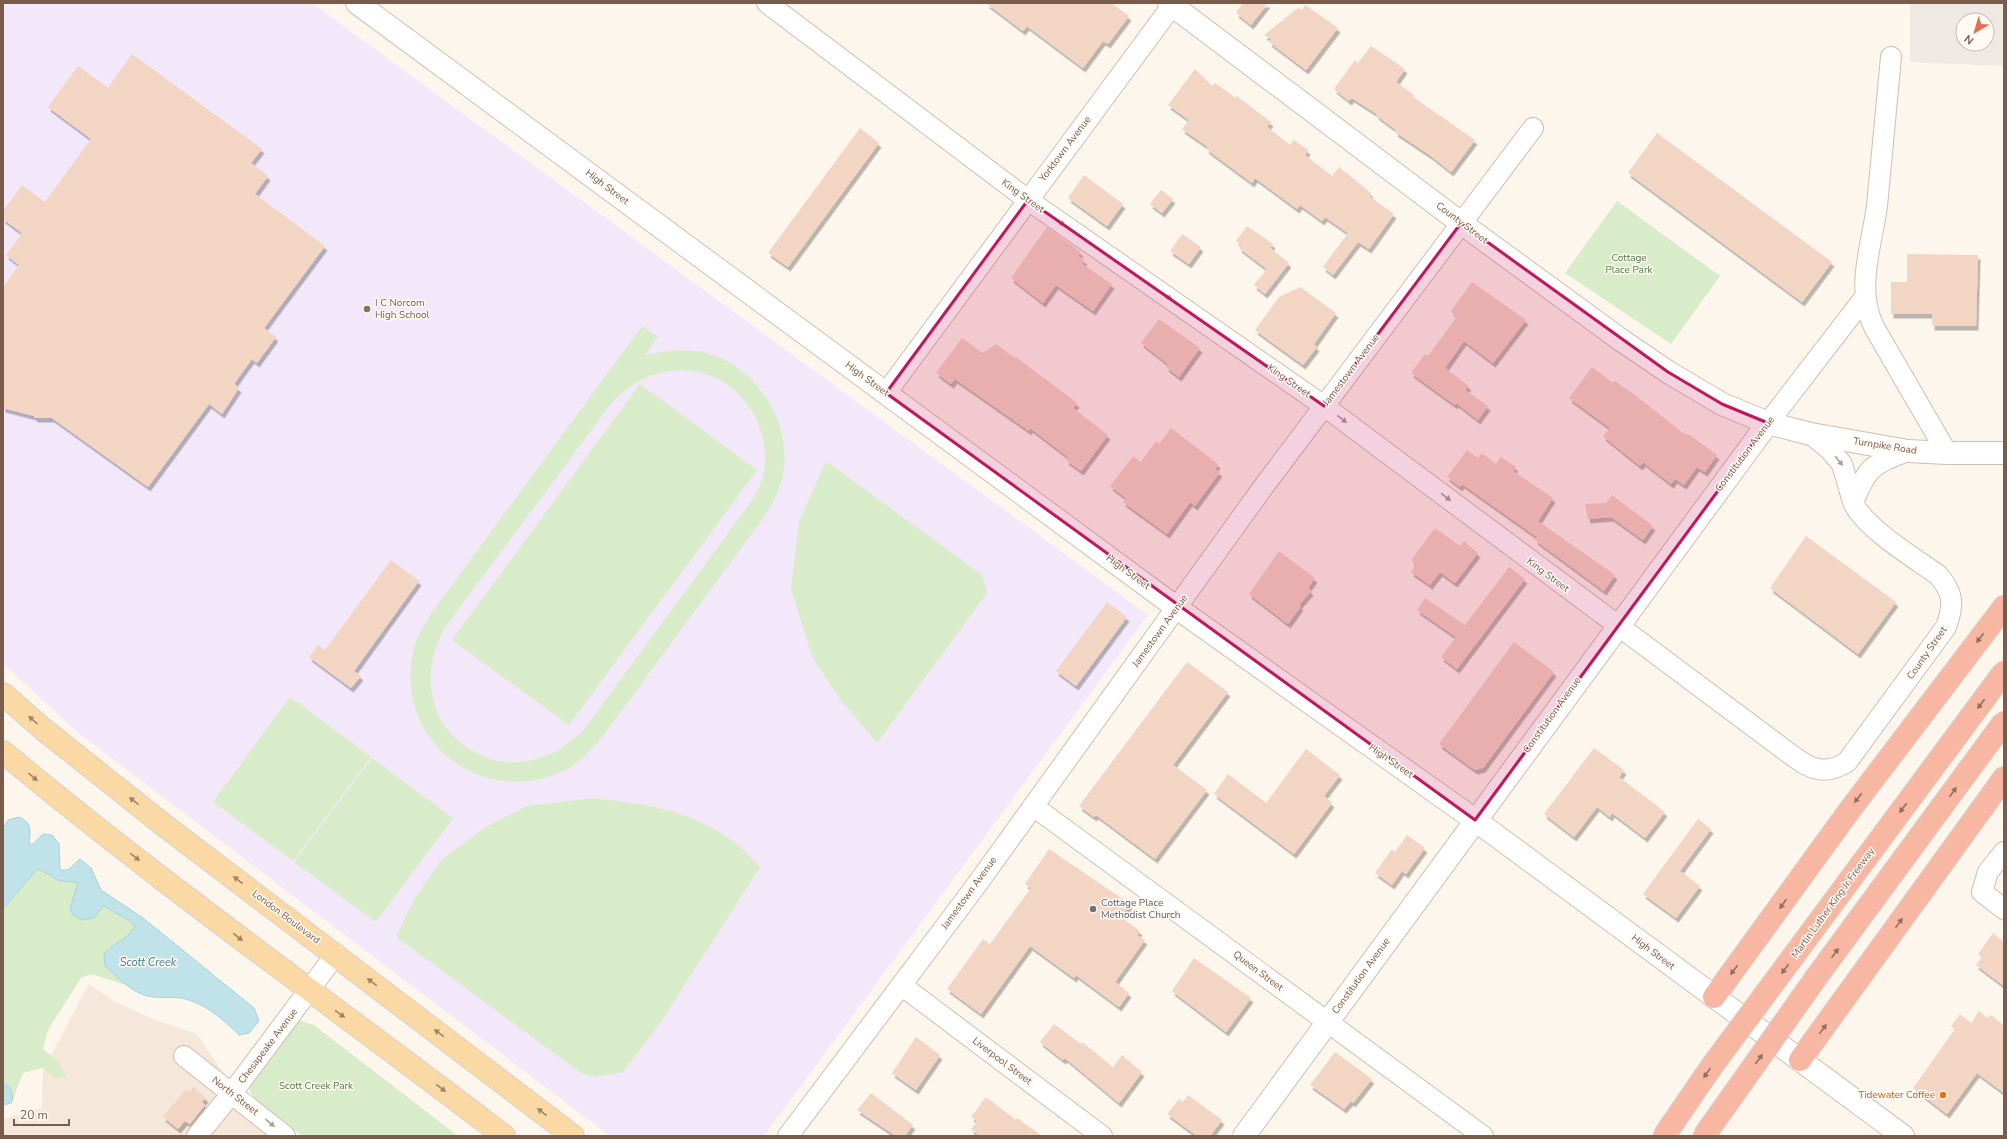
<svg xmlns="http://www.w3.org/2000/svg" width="2007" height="1139" font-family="'Nunito Sans',sans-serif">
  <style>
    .residential { fill: #f5e8da }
    .industrial { fill: #efe9e4; fill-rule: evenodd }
    .education { fill: #f3e8fa }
    .green { fill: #d8ecc9; fill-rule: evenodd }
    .water { fill: #bfe3e8; stroke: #a5d3da }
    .building { fill: #f3d5c3; filter: url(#shadow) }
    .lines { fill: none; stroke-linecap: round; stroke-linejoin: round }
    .minor-casing { stroke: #d1beb0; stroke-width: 22 }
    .tertiary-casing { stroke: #d1beb0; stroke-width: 24 }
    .secondary-casing { stroke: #d6c0b0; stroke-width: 24 }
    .primary-casing { stroke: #dad1cd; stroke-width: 24 }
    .motorway-casing { stroke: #dad1cd; stroke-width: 24 }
    .minor { stroke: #fff; stroke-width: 20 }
    .tertiary { stroke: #fff; stroke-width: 22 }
    .secondary { stroke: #fff; stroke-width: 22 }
    .primary { stroke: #fbd9a5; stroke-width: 22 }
    .motorway { stroke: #f7b7a3; stroke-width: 22 }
    .motorway-bridge-casing { stroke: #dad1cd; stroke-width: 24; stroke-linecap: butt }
    .motorway-bridge { stroke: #f7b7a3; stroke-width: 22 }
    .oneway { fill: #af9d94 }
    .oneway2 { fill: #936e5e }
    .oneway3 { fill: #a18267 }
    .marked { fill: #c2185b; fill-opacity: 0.2; stroke: #c2185b; stroke-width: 3; stroke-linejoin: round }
    .education-dot { fill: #8d6e63; stroke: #fffaf3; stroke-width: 1.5 }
    .worship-dot { fill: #6b7280; stroke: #fffaf3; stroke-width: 1.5 }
    .food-dot { fill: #e8710a; stroke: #fffaf3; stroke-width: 1.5 }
    .labels { text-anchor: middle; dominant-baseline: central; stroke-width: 3; stroke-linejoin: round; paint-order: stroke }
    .street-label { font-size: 10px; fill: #7a5c4d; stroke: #fffaf3 }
    .park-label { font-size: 10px; fill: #537a41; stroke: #fffaf3 }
    .education-label { font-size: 10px; fill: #785e54; stroke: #fffaf3; text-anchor: start }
    .worship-label { font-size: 10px; fill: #5b616d; stroke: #fffaf3; text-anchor: start }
    .food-label { font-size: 10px; fill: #c56008; stroke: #fffaf3; text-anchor: end }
    .water-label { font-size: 11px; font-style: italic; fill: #437c86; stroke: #fffaf3 }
  </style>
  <defs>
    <filter id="shadow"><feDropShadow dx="2.5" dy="4.5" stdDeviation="0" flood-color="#0004"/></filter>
  </defs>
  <rect width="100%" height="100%" fill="#fdf6ec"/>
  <!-- residential -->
  <path class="residential" d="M89,984L114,1001L155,1020L197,1034L230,1083L295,1136H3V1119L42,1108L43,1070Z"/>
  <!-- industrial -->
  <path class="industrial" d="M1910,3H2004V66L1910,62ZM1963,20H1987V44H1963Z"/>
  <!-- education -->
  <path class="education" d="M3,3H312L1148,615L764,1136H610L81,735L3,664Z"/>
  <!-- green -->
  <path class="green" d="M1617,201L1720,276L1671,344L1565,273Z
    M642,326L658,337L645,355C664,351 682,349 702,352C757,363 797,428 781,482C777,495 771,506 764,517L600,740C591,750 581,761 569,768C487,812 394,744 413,653C415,639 423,627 430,615ZM683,370C694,371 705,373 716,378C751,395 772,437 763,476C760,487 754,497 748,506L585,728C507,813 388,725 446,626L610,405C631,382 652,371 683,370Z
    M640,384L757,470L569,725L452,640Z
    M826,461L982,575L987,593L877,743L840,699L813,659L791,589L799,522Z
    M290,697L371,757L293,861L213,802Z
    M372,758L453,818L376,922L294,862Z
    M593,798C646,804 695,810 739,846C746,852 753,860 760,867L661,1022L623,1072L594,1077L581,1073L396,937L414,900L440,861L484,828L526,806Z
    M37,869C45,871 50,878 58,880C64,882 71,881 78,883L70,909L103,906L129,920L135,926L129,936L108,948L105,966L126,985L91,974L81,978L48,1030L43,1049L58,1061L66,1076L55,1079L43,1068L23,1073L13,1099L10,1088L3,1082V909Z
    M298,1020L314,1025L458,1136H302L253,1097L246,1080Z"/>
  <!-- water -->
  <path class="water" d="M19,817C33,823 30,831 29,844H33L43,834L52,835L59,844L60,870H68L80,859L91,868L101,890L143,918L254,1008L259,1021L249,1033L239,1035C224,1020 204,1002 181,998C165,996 154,1000 139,993C126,987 116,975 105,966L104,954C114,941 126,942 135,926L129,920L103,906L94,918L82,920L73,915L70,909L78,883C71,881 64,882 58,880C50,877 45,871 37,869L3,909V828L8,820Z
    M3,1082L10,1088L13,1099L11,1103L3,1105Z"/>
  <!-- building -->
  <path class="building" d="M986,3H1111L1129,16L1108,44L1103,41L1083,68L1027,26L1023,31Z
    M1243,3H1268L1251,25L1236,13Z
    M1305,5L1338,28L1306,70L1269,42L1271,39L1264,35L1298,8L1302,10Z
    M1371,46L1405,69L1396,82L1414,95L1413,97L1475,140L1451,172L1431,156L1395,132L1396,130L1376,115L1377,114L1352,98L1349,101L1334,89L1355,60L1358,63Z
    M132,54L262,149L251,163L268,176L255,194L325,246L264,328L276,337L257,363L252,359L234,384L239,388L222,414L209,404L148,487L52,418H35L34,416L3,408V287L19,265L6,255L22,233L3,219V211L22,185L45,202L91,139L48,107L78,66L108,88Z
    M1195,69L1212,86L1215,83L1236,98L1237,96L1271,122L1267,127L1290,145L1294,140L1308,150L1305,155L1332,176L1339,167L1371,193L1369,196L1394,214L1369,249L1358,242L1333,275L1323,267L1348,233L1325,217L1322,221L1300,205L1297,209L1255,178L1252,183L1206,149L1208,147L1182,129L1189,120L1168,105Z
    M860,128L879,143L788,267L768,253Z
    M1657,133L1832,262L1802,302L1628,173Z
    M1084,175L1123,204L1107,226L1068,198Z
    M1161,190L1173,199L1162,213L1150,204Z
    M1247,226L1273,244L1270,248L1289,263L1265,294L1254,285L1267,269L1239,248L1241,245L1236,241Z
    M1047,227L1081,252L1078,256L1085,260L1082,264L1112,284L1093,311L1056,285L1043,303L1011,278Z
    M1182,234L1201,247L1189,264L1170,251Z
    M1907,254L1978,255L1976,326H1932V314H1891V282H1907Z
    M1472,282L1526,320L1493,363L1464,341L1445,368L1469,386L1465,390L1488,406L1478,420L1456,403L1455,405L1411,373L1425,354L1428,356L1456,318L1451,311Z
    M1300,287L1336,313L1314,344L1317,347L1303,365L1255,330L1279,297Z
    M1159,319L1200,348L1179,377L1166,367L1168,364L1141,343Z
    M962,338L983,353L996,344L1015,358L1016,357L1077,403L1073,408L1108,435L1081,471L1066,460L1068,457L1030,428L1029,431L955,379L951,384L936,373Z
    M1592,367L1613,383L1615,381L1635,395L1683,433L1690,435L1717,455L1705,472L1697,467L1684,485L1675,479L1671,484L1643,462L1640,466L1603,436L1610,428L1569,398Z
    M1171,428L1218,464L1215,469L1220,472L1195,506L1190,502L1167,534L1123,502L1126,498L1110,486L1133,456L1141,462L1156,441L1159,444Z
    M1467,450L1478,458L1482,453L1496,464L1501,457L1516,467L1513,471L1553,498L1538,521L1615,575L1604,591L1535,540L1537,537L1462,484L1460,487L1447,477Z
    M1612,495L1653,526L1643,540L1611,517L1588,519L1585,504L1606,503Z
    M1435,528L1460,546L1464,541L1478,553L1455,583L1440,572L1430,585L1411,572L1416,564L1411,560Z
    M1806,536L1896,602L1858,654L1770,588Z
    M1279,551L1315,578L1308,588L1311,591L1299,605L1301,606L1288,624L1249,594Z
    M391,560L419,581L354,671L361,676L351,688L309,657L318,645L325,650Z
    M1509,567L1525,579L1457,669L1441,657L1456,637L1417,610L1425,598L1465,625Z
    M1107,602L1127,617L1076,686L1056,671Z
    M1514,642L1554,672L1483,768L1475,770L1439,744Z
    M1187,662L1228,692L1173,765L1207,790L1155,859L1096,815L1094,817L1079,806Z
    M1594,748L1624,770L1619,777L1665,812L1645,838L1612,813L1610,817L1597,807L1574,837L1544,814Z
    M1306,749L1340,775L1324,796L1332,803L1294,854L1214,794L1228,774L1266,803Z
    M1698,819L1711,829L1680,871L1700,886L1676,918L1643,894Z
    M1407,835L1425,848L1406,874L1402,871L1392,885L1375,873L1392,849L1395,852Z
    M1049,849L1130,904L1121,917L1140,931L1137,935L1145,940L1115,982L1129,993L1119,1007L1076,975L1074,978L1030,946L981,1014L947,989L983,939L990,944L1031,888L1025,884Z
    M1993,933L2004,942V986L1976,965L1982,957L1978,954Z
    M1194,958L1251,998L1226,1032L1172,991Z
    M1979,1011L1987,1018L1991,1015L2004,1026V1093L1977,1073L1947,1114L1913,1088L1955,1029L1951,1026L1960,1014L1971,1023Z
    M1054,1024L1081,1044L1082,1042L1113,1067L1122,1055L1142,1072L1119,1103L1065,1058L1063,1060L1040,1042Z
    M916,1037L940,1055L916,1090L892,1073Z
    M1335,1052L1372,1079L1353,1103L1351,1101L1344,1109L1310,1085Z
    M193,1087L206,1098L202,1102L205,1105L190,1124L185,1121L178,1129L163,1117L186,1089L190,1092Z
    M871,1093L913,1125L905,1136H896L857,1110Z
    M1188,1095L1222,1120L1210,1136H1197L1167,1114L1179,1099L1183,1102Z
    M986,1097L1016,1120L1017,1118L1042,1136H980L971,1129L977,1121L971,1117Z"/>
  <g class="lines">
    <!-- minor casing -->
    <g class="minor-casing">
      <path id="minor" d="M767,3L1028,200L1324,406L1782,748C1805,765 1820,779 1847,762L1946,627C1954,605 1954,593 1938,575C1916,559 1863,527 1853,502
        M1891,57C1886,106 1882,156 1877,206C1872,244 1855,290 1874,327L1947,453
        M886,393L1174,3
        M1768,423L1865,297
        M1811,434L1829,449L1842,464L1853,502C1869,466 1871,465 1908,451
        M1033,806L1483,1136
        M2004,852L1988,872L1982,892L2004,909
        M901,985L1102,1136
        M184,1056L285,1136
        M197,1136L232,1093L336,954
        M788,1136L975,887L1264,486L1533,128"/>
    </g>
    <!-- tertiary casing -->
    <g class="tertiary-casing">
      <path id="tertiary" d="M1169,3L1461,223L1621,340L1668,372L1722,404L1768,423L1811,434L1908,451L1947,453H2004
        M1244,1136L1768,423"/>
    </g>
    <!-- secondary casing -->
    <g class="secondary-casing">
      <path id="secondary" d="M357,3L1177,608L1475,820L1903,1136"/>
    </g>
    <!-- primary casing -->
    <g class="primary-casing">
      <path id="primary" d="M3,694L43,729L165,826L573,1136
        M3,752C165,887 337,1008 504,1136"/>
    </g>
    <!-- motorway casing -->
    <g class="motorway-casing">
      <path id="motorway" d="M1714,997L1849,811L2004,607
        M1800,1060L2004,778"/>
    </g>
    <!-- minor -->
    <use href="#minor" class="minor"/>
    <!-- tertiary -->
    <use href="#tertiary" class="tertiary"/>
    <!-- secondary -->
    <use href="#secondary" class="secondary"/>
    <!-- primary -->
    <use href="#primary" class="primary"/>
    <!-- motorway -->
    <use href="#motorway" class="motorway"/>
    <!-- motorway-bridge casing -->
    <g class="motorway-bridge-casing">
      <path id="motorway-bridge" d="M1664,1136L1712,1066L2004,672
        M1704,1136L1818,975L2004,722"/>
    </g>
    <!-- motorway-bridge -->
    <use href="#motorway-bridge" class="motorway-bridge"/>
  </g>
  <!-- one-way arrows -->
  <defs><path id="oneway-solid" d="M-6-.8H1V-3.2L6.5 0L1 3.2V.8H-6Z"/></defs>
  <g class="oneway">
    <use href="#oneway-solid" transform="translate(1060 222) rotate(35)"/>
    <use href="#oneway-solid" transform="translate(1167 296) rotate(35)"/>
    <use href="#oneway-solid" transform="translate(1342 419) rotate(37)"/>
    <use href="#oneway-solid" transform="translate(1839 461) rotate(52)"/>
    <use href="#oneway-solid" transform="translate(1446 497) rotate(37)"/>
    <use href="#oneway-solid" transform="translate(270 1123) rotate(39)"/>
  </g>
  <g class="oneway2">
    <use href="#oneway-solid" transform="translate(1980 638) rotate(127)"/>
    <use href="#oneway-solid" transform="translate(1981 704) rotate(127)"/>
    <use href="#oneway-solid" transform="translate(1953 792) rotate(-54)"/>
    <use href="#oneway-solid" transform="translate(1858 798) rotate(127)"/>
    <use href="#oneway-solid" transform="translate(1903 808) rotate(127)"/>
    <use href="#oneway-solid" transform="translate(1783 904) rotate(125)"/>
    <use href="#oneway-solid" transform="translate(1899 923) rotate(-54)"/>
    <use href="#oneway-solid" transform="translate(1835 953) rotate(-54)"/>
    <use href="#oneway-solid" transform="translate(1785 969) rotate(127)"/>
    <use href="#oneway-solid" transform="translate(1734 970) rotate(127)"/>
    <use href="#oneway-solid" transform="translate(1823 1029) rotate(-54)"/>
    <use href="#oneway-solid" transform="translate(1759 1059) rotate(-54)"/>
    <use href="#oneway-solid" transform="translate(1707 1073) rotate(125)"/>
  </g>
  <g class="oneway3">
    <use href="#oneway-solid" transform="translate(33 720) rotate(-138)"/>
    <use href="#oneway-solid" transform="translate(33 777) rotate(40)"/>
    <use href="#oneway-solid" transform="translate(134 801) rotate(-142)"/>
    <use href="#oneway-solid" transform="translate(135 857) rotate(38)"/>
    <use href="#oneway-solid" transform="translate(238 880) rotate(-143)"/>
    <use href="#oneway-solid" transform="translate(238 937) rotate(38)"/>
    <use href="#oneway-solid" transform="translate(372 982) rotate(-142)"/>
    <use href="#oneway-solid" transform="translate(340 1014) rotate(36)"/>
    <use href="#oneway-solid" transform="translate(439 1033) rotate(-143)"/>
    <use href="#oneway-solid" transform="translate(441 1088) rotate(38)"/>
    <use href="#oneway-solid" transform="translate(542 1112) rotate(-143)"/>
  </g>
  <!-- marked area -->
  <path class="marked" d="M1028,200L1324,406L1461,223L1668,372L1722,404L1768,423L1475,820L886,393Z"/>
  <!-- markers -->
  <circle class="education-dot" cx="367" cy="309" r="4"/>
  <circle class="worship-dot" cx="1093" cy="909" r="4"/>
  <circle class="food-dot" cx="1943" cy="1095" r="4"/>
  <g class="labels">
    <!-- street labels -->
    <g class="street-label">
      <text transform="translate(1065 149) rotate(-53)">Yorktown Avenue</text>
      <text transform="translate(607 187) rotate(37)">High Street</text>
      <text transform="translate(1023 196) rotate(36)">King Street</text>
      <text transform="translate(1462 223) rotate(37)">County Street</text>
      <text transform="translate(1351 370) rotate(-53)">Jamestown Avenue</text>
      <text transform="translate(867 379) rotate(36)">High Street</text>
      <text transform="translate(1289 381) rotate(35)">King Street</text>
      <text transform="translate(1885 446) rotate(9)">Turnpike Road</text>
      <text transform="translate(1745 454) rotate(-53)">Constitution Avenue</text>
      <text transform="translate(1128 572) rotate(36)">High Street</text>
      <text transform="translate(1548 575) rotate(37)">King Street</text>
      <text transform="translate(1160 631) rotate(-54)">Jamestown Avenue</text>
      <text transform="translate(1927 653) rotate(-55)">County Street</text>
      <text transform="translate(1552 715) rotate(-54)">Constitution Avenue</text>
      <text transform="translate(1391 761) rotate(35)">High Street</text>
      <text transform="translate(969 893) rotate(-54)">Jamestown Avenue</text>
      <text transform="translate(1833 903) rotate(-54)">Martin Luther King Jr Freeway</text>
      <text transform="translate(286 917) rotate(37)">London Boulevard</text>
      <text transform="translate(1653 952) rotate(37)">High Street</text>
      <text transform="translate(1258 971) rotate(37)">Queen Street</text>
      <text transform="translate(1361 976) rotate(-54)">Constitution Avenue</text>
      <text transform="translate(268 1046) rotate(-53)">Chesapeake Avenue</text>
      <text transform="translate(1002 1061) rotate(37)">Liverpool Street</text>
      <text transform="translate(235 1096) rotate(38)">North Street</text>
    </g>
    <!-- park labels -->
    <g class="park-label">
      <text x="1629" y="258">Cottage<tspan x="1629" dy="12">Place Park</tspan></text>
      <text x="316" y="1086">Scott Creek Park</text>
    </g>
    <!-- education labels -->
    <g class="education-label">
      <text x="375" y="303">I C Norcom<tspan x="375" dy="12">High School</tspan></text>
    </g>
    <!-- worship labels -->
    <g class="worship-label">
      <text x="1101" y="903">Cottage Place<tspan x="1101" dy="12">Methodist Church</tspan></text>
    </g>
    <!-- food labels -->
    <g class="food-label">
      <text x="1935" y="1095">Tidewater Coffee</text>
    </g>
    <!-- water labels -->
    <g class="water-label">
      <text x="148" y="962">Scott Creek</text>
    </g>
  </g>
  <!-- border -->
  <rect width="2007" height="1139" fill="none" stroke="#7a5c4d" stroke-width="8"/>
  <!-- north arrow -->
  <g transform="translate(1975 32) rotate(218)"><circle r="19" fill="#fffaf3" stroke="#cabbb1"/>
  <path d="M0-3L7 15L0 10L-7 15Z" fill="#e76f51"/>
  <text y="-6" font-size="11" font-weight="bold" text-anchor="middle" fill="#7a5c4d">N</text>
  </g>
  <!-- scale -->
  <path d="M14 1119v6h55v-6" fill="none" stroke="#7a5c4d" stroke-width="2"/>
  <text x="20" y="1119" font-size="12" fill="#7a5c4d" stroke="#fffaf3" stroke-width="3" paint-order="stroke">20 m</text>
</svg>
